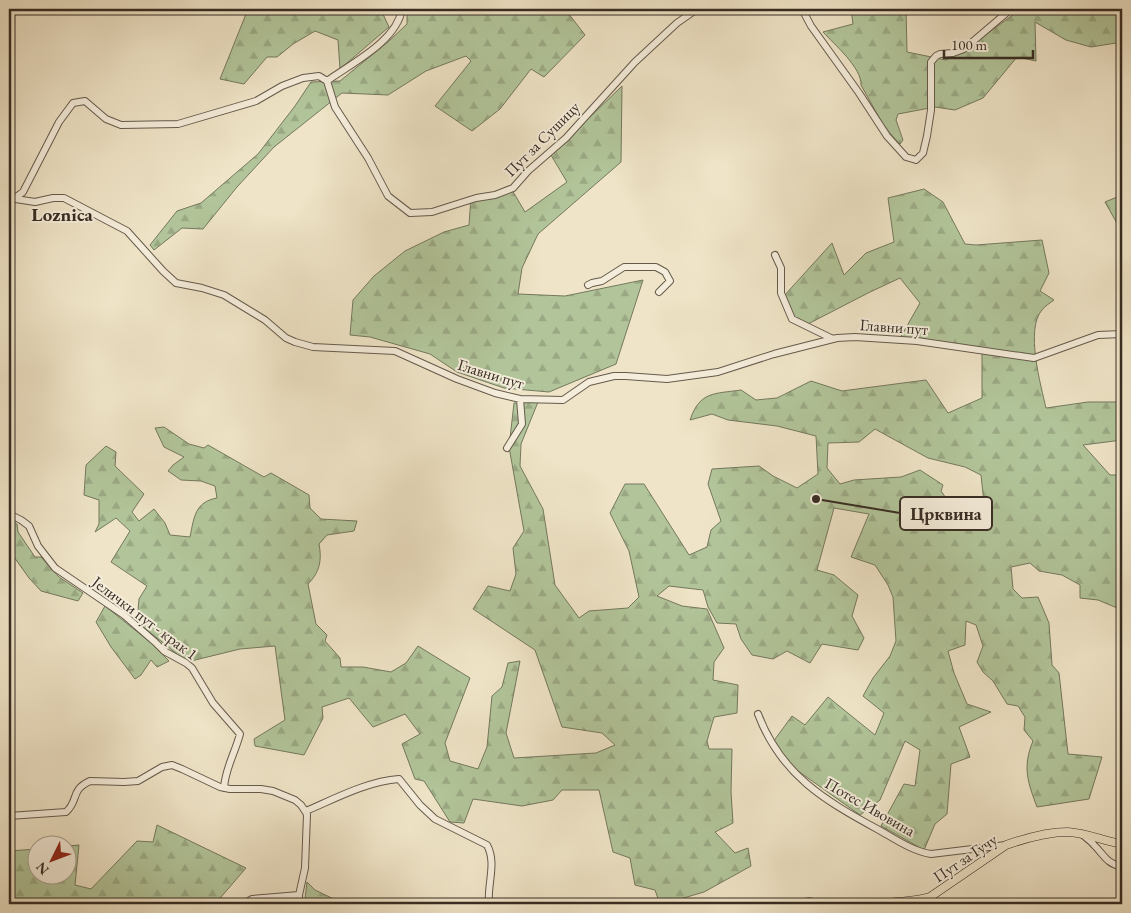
<svg xmlns="http://www.w3.org/2000/svg" width="1131" height="913" font-family="'EB Garamond',serif">
  <style>
    .forest { fill: url(#forest-firs); stroke: #74785e; fill-rule: evenodd }
    .lines { fill: none; stroke-linecap: round; stroke-linejoin: round }
    .minor-casing { stroke: #655a4c; stroke-width: 8 }
    .major-casing { stroke: #372c23; stroke-width: 9 }
    .minor { stroke: #f5eddb; stroke-width: 6 }
    .major { stroke: #efe4c7; stroke-width: 8 }
    .labels { text-anchor: middle; dominant-baseline: central; stroke-width: 4; stroke-linejoin: round; paint-order: stroke }
    .street-label { font-size: 16px; fill: #372c23; stroke: #f5eddb }
    .quarter-label { font-size: 19px; font-weight: bold; fill: #372c23; stroke: #f5eddb }
    .leader { fill: none; stroke: #372c23; stroke-width: 2 }
    .callout-dot { fill: #372c23; stroke: #f5eddb; stroke-width: 2 }
    .callout { fill: #f5eddb; stroke: #372c23; stroke-width: 2 }
    .callout-label { font-size: 18px; text-anchor: middle; font-weight: bold; fill: #372c23 }
  </style>
  <defs>
    <pattern id="forest-firs" width="22" height="20" patternUnits="userSpaceOnUse" patternTransform="scale(1.25)"><rect width="22" height="20" fill="#b2c59a"/><path d="M5 1l3.5 6h-7zM16 11l3.5 6h-7z" fill="#9aa984"/></pattern>
  </defs>
  <rect width="100%" height="100%" fill="#efe4c7"/>
  <filter id="stains"><feTurbulence type="fractalNoise" baseFrequency=".004" numOctaves="4"/><feColorMatrix values="0 0 0 0 .2 0 0 0 0 .09 0 0 0 0 .02 0 0 0 .5 -.17"/></filter>
  <radialGradient id="worn" r=".72"><stop offset=".6" stop-color="#630" stop-opacity="0"/><stop offset="1" stop-color="#630" stop-opacity=".3"/></radialGradient>
  <!-- forest -->
  <path class="forest" d="M248,9H383L382,12L389,27L340,69L338,40L315,31L293,44L277,57H267L244,84L220,79Z
    M407,9H565L585,35L544,77L531,69L500,109L472,131L435,106L471,61L466,56L426,71L388,95L342,93L274,147L237,187L203,229L182,228L154,250L150,245L177,211L201,203L258,154L295,106L311,82L340,81L389,41L407,24Z
    M851,9H906L907,52L946,60L962,52L1021,9H1122V42L1091,47L1066,40L1035,22L1036,61L1017,57L983,98L955,110L935,107L898,114L896,120L903,140L900,144L885,128L861,85C862,68 834,44 823,32L853,24Z
    M622,86L621,162L538,234L522,268L518,294L565,296L643,280L616,364L549,392L504,388L457,372L430,354L370,337L350,335L353,300L374,276L405,251L444,232L469,225L471,197L512,190L525,212L567,182L551,155Z
    M924,189L943,202L965,244L976,245L1042,240L1049,273L1040,291L1054,300C1050,303 1045,306 1042,310C1025,329 1041,386 1046,408L1088,402H1122V440L1083,445L1110,475H1122V610L1098,600L1080,598V585L1062,575L1039,571L1030,563L1011,567L1013,589L1022,598L1038,597L1049,623L1052,665L1059,673L1068,754L1102,757L1089,799L1037,807C1028,783 1022,767 1033,741L1024,730L1025,717L1018,706L1007,704L993,681L983,672L977,662L983,646L976,625L966,621L965,645L948,651L954,673L967,704L991,712L959,727L970,757L951,764L947,814L935,824L924,850L881,826L904,784L915,786L920,750L905,741L880,800L860,815L791,766L773,742L792,716L805,725L828,697L875,735L884,713L863,696L873,678L890,656L896,641L893,597L888,585L875,565L851,557L869,514L834,508L817,570L834,575L858,595L852,616L864,638L858,650L822,644L810,663L787,651L773,659L752,655L741,639L736,624L717,623L708,607L703,590L669,586L657,596L682,606L707,609L724,648L714,662L713,680L738,685L737,713L714,717L707,741L709,749H732L731,792L733,823L715,832L735,853L748,848L751,866L704,892L663,904H660L655,890L635,885L630,858L613,852L599,790H562L553,800L522,806L473,799L464,823L450,822L424,781L415,779L402,744L420,734L405,714L373,727L349,698L322,707L323,718L304,755L255,746L254,739L285,720L275,646L240,649L187,662L137,622L139,599L147,586L111,562L130,531L116,518L95,532L99,524V500L84,495L86,465L106,446L116,452L115,466L144,494L132,512L139,521L154,509L165,523L170,535L190,537C194,517 195,502 217,498L215,486L201,481L181,480L168,471L173,465L184,457L164,447L155,428L164,427L189,444L204,448L208,445L264,477L271,473L309,495L310,508L321,519L357,521L354,531L327,535L319,544C322,560 320,572 308,584L316,624L327,635L325,641L340,658L341,667H363L391,672L406,663L418,646L470,678L445,743L450,761L478,769L487,747L492,696L502,687L508,663L520,661L506,733L514,758L596,753L615,745L602,733L562,727L535,650L473,609L488,586L510,591L516,574L513,548L524,531L509,447L514,403L538,402L521,444L520,466L543,509L555,585L579,618L589,611L628,608L639,597L629,551L610,513L625,484H644L689,555L707,547L711,530L721,521L708,484L712,469L759,466L773,476L797,488L818,474L816,436L777,426L728,420L712,414L690,420C700,391 714,394 741,390L756,400L777,398L811,381L842,391L926,380L948,413L982,398V351L899,340L920,303L900,278L870,292L806,325L792,319L783,297L832,243L844,275L866,253L894,242L888,198ZM875,429L928,458L965,467L981,475L987,531L953,508L941,491L943,485L920,470L901,477L854,480L840,484L827,468L828,443L859,442Z
    M1122,195V232L1105,202Z
    M9,520L17,524L18,532L35,557H41L59,577L83,593L78,601L41,591L29,578L9,550Z
    M105,606L150,642L169,661L157,667L151,660L141,675L135,679L111,647L96,622Z
    M157,825L246,868L215,904H9V851L37,849L38,876H68V846L79,845L75,885L91,889L137,841L153,842Z
    M307,882L315,890L344,904H318L305,899Z"/>
  <g class="lines">
    <!-- minor casing -->
    <g class="minor-casing">
      <path id="minor" d="M802,9L811,26L859,93L887,136L906,157L916,160L923,153L927,136L931,110V62L936,56L940,54L953,53L964,49L1011,9
        M327,81C352,63 397,41 402,9
        M9,198L35,202L53,198H64L127,231L163,271L176,283L202,288L224,295L265,320L286,338L295,342L313,347L395,351L457,379L495,393L520,399L563,400L589,382L614,376H626L667,379L718,372L774,354L837,338L855,337L917,341L1034,358L1098,335L1122,334
        M15,198L23,192L59,122L73,103L85,101L106,119L121,125L178,124L256,101L282,86L303,78L319,76L327,81L335,107L368,158L388,196L410,213L432,212L476,198L495,195L513,188L528,171L566,138L635,62L677,23L697,9
        M775,255L781,268V293L792,319L833,339
        M588,285L592,283L602,281L624,267H656L665,272L670,281L659,292
        M507,448L522,424L520,399
        M9,514L21,520L29,526L38,546L55,568L124,615L155,642L164,651L186,663L192,668L213,703L240,734C235,753 225,769 224,788
        M758,714C781,775 824,800 879,830C895,839 912,851 931,854L1006,845
        M306,811C334,799 368,781 399,779L420,805L435,819L487,845C497,863 487,884 489,904
        M9,816L66,812C79,801 70,790 90,781L124,782L138,781L162,767L172,765L182,769L220,787L230,789H261L273,791L295,800L301,805L307,814L305,868L299,895V904
        M1082,834C1086,838 1091,841 1094,845C1105,856 1106,863 1122,867
        M244,904L252,899L299,895"/>
    </g>
    <!-- major casing -->
    <g class="major-casing">
      <path id="major" d="M790,904L809,902L826,904
        M881,904C897,901 915,902 930,897L1006,845C1026,838 1047,832 1068,832C1086,833 1104,841 1122,844"/>
    </g>
    <!-- minor -->
    <use href="#minor" class="minor"/>
    <!-- major -->
    <use href="#major" class="major"/>
  </g>
  <g class="labels">
    <!-- street labels -->
    <g class="street-label">
      <text transform="translate(542 139) rotate(-45)">Пут за Сушицу</text>
      <text transform="translate(894 327) rotate(4)">Главни пут</text>
      <text transform="translate(491 374) rotate(17)">Главни пут</text>
      <text transform="translate(145 618) rotate(37)">Јелички пут - крак 1</text>
      <text transform="translate(870 807) rotate(30)">Потес Ивовина</text>
      <text transform="translate(965 858) rotate(-34)">Пут за Гучу</text>
    </g>
    <!-- quarter labels -->
    <g class="quarter-label">
      <text x="62" y="214">Loznica</text>
    </g>
  </g>
  <!-- callouts -->
  <path class="leader" d="M816 499L900 513"/>
  <circle class="callout-dot" cx="816" cy="499" r="5"/>
  <rect class="callout" x="900" y="497" width="92" height="33" rx="5"/>
  <g class="callout-label">
    <text x="946" y="520">Црквина</text>
  </g>
  <!-- margin -->
  <rect width="1131" height="913" fill="none" stroke="#efe4c7" stroke-width="30"/>
  <rect x="10" y="10" width="1111" height="893" fill="none" stroke="#372c23" stroke-width="2.5"/>
  <rect x="15" y="15" width="1101" height="883" fill="none" stroke="#372c23"/>
  <!-- north arrow -->
  <g transform="translate(52 860) rotate(228)"><circle r="24" fill="#f5eddb" stroke="#a9a091"/>
  <path d="M0-4L9 19L0 12L-9 19Z" fill="#8f2418"/>
  <text y="-8" font-size="14" font-weight="bold" text-anchor="middle" fill="#372c23">N</text>
  </g>
  <!-- scale -->
  <path d="M944 50v8h89v-8" fill="none" stroke="#372c23" stroke-width="2.5"/>
  <text x="951" y="50" font-size="15" fill="#372c23" stroke="#f5eddb" stroke-width="4" paint-order="stroke">100 m</text>
  <rect width="100%" height="100%" filter="url(#stains)"/>
  <rect width="100%" height="100%" fill="url(#worn)"/>
</svg>
